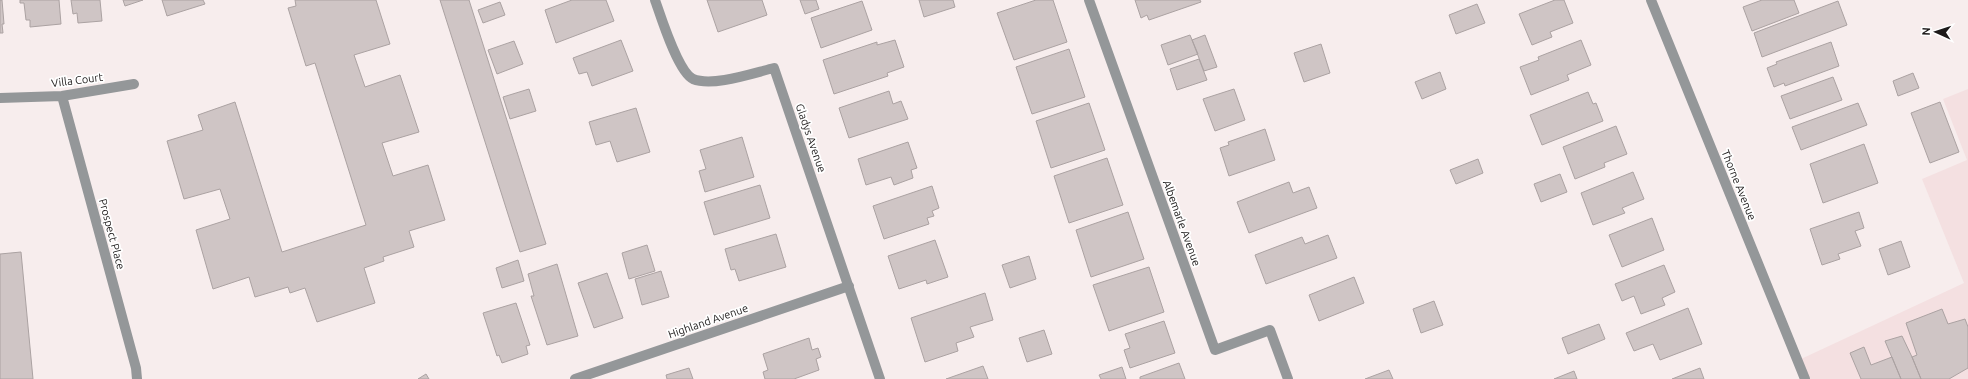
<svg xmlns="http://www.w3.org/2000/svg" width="1968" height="379" font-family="Ubuntu,sans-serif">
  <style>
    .built { fill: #f4e0e1 }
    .building { fill: #cfc5c5; stroke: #aba2a2 }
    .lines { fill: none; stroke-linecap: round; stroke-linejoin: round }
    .minor { stroke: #949799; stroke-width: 10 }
    .labels { text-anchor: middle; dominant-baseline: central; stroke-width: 3.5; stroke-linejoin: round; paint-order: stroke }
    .street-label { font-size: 11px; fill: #1d1a1a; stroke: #fff }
  </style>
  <rect width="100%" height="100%" fill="#f7eded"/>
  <!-- built -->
  <path class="built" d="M1968,89V379H1809L1801,359L1964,283L1922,179L1967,160L1943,99Z"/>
  <!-- building -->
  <path class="building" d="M0,0H2L4,24H2L3,33H0Z
    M20,0H59L61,24L30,27V20H26L24,3H20Z
    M71,0H100L102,21L78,23L77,13L73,14Z
    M123,0H143L125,6Z
    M162,0H203L205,4L167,16Z
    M295,0H376L390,44L354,55L365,87L400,75L419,132L382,143L393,176L428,165L445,220L409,231L414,247L383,257L384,261L364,268L375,303L317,322L305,288L290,293L288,287L255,297L249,277L213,289L196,230L230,219L220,189L184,199L167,141L203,130L198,115L235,102L282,252L366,225L315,63L306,66L288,8L296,6Z
    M440,0H469L546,244L520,252Z
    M572,0H606L614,21L556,43L545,10Z
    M707,0H762L767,15L718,32Z
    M800,0H816L819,9L805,14Z
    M919,0H953L955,7L924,17Z
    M1036,0H1053L1067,42L1014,60L997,13Z
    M1135,0H1200L1201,2L1149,20L1147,15L1141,18Z
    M1555,0H1564L1573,23L1550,32L1552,37L1532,45L1519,14Z
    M1762,0H1794L1799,13L1752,31L1743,7Z
    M862,1L872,30L821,48L811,18Z
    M1838,1L1847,25L1762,57L1754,33Z
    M500,2L505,15L483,23L478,10Z
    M1477,4L1485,23L1456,34L1449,15Z
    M1190,35L1198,54L1168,65L1161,45Z
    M1205,35L1217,67L1204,71L1192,40Z
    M621,40L633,71L592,86L587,72L579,74L573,58Z
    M895,40L904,67L887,73L888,76L834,94L823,60L877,42V45Z
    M1581,40L1591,65L1567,75L1569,80L1531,95L1520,67L1539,60L1538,57Z
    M514,41L523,64L497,74L488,50Z
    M1831,42L1839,66L1785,86L1784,83L1774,87L1767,68L1777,64L1776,62Z
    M1321,44L1330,73L1304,82L1294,53Z
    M1069,49L1085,97L1032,114L1016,67Z
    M1199,59L1207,80L1177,90L1170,69Z
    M1440,72L1446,89L1422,99L1415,82Z
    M1913,73L1919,88L1898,96L1893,81Z
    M1833,77L1842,100L1790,119L1781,96Z
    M529,89L536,111L510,119L503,97Z
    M1234,89L1245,120L1215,131L1203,99Z
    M889,91L893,104L901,101L908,119L849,138L839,108Z
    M1588,92L1593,104L1596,103L1603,121L1542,145L1530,115Z
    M1940,102L1959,152L1930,163L1911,113Z
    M1089,103L1105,150L1051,168L1036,121Z
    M1858,103L1867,125L1801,150L1792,127Z
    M636,108L650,152L617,162L610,141L596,145L589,122Z
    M1616,126L1627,154L1604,163L1605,167L1575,179L1563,147Z
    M1265,129L1275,160L1229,176L1220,148L1229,145L1228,142Z
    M742,137L754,177L705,192L699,171L706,169L700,150Z
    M908,142L917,168L911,170L913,178L894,185L891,177L866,185L858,159Z
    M1864,144L1878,183L1823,203L1810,164Z
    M1107,158L1123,205L1069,223L1054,176Z
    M1478,159L1483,173L1456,184L1450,170Z
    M1633,172L1644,199L1622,208L1625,213L1593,225L1581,193Z
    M1560,174L1567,192L1541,202L1534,184Z
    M1289,182L1293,193L1309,187L1317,208L1249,233L1237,202Z
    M760,185L770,218L714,235L704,202Z
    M932,186L939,208L932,211L934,216L927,218L929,224L884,239L873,206Z
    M1128,212L1144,259L1091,277L1076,230Z
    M1859,212L1864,228L1855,231L1861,246L1838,254L1840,259L1822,265L1810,229Z
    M1652,218L1664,250L1622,267L1609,235Z
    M776,234L786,267L739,281L735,269L731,270L725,249Z
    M1328,235L1337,258L1266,284L1255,255L1302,237L1305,244Z
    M935,240L948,277L927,284L926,280L899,289L888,256Z
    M1901,241L1910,267L1888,275L1879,249Z
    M647,245L655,271L629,279L622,253Z
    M21,252L33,379H0V254Z
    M1029,256L1036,279L1010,288L1002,265Z
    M518,260L524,281L502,288L496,268Z
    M557,264L578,336L547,345L531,296H534L528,274Z
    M1664,265L1675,292L1662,298L1665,305L1641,314L1634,296L1622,301L1615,284Z
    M1149,267L1164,312L1109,331L1093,285Z
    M661,271L669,297L642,305L635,279Z
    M607,273L623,318L594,328L578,283Z
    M1354,277L1364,303L1319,321L1309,295Z
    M985,293L993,320L970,327L974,337L956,343L958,351L925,362L911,318Z
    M1434,301L1443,325L1421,333L1413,309Z
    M516,303L530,345L526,346L528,354L502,363L499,355L497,356L483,313Z
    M1688,308L1702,344L1660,360L1653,344L1634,351L1626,333Z
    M1942,309L1948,324L1965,319L1968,327V368L1949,379H1921L1912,357L1917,355L1906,323Z
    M1164,321L1175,353L1130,368L1124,350L1130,348L1125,334Z
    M1599,324L1605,339L1568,354L1562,338Z
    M1044,330L1052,354L1027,362L1019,338Z
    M1902,336L1912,357L1921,379H1901L1885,341Z
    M809,338L812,350L818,348L821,357L816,359L819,370L794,379H765L763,372L768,370L763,354Z
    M1864,347L1871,365L1892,357L1901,379H1861L1850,353Z
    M1179,363L1185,379H1140V377Z
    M983,366L988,379H946Z
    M1122,367L1126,379H1101L1099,375Z
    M689,368L693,379H667L666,375Z
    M1700,368L1704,379H1672Z
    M1389,370L1393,379H1365Z
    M1574,371L1577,379H1554Z
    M426,374L429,379H418Z"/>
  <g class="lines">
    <!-- minor -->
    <path class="minor" d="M655,0C661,17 678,72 693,79C713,87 753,73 774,68L880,379
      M1089,0L1215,350L1270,330L1288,379
      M1651,0L1805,379
      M62,96L136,368L137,379
      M0,98L62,96L134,84
      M575,379L849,286"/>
  </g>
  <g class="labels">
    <!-- street labels -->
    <g class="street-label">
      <text transform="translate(77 80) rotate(-7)">Villa Court</text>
      <text transform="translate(811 138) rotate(71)">Gladys Avenue</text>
      <text transform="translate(1739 185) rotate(68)">Thorne Avenue</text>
      <text transform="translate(1182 223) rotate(70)">Albemarle Avenue</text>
      <text transform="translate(112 234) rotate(75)">Prospect Place</text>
      <text transform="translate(708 321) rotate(-19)">Highland Avenue</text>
    </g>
  </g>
  <!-- north arrow -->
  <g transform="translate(1936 32) rotate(273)" stroke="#ffffff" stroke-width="3" paint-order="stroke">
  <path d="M0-3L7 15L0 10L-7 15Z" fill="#1d1a1a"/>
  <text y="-6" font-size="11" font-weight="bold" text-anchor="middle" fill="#1d1a1a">N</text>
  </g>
</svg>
